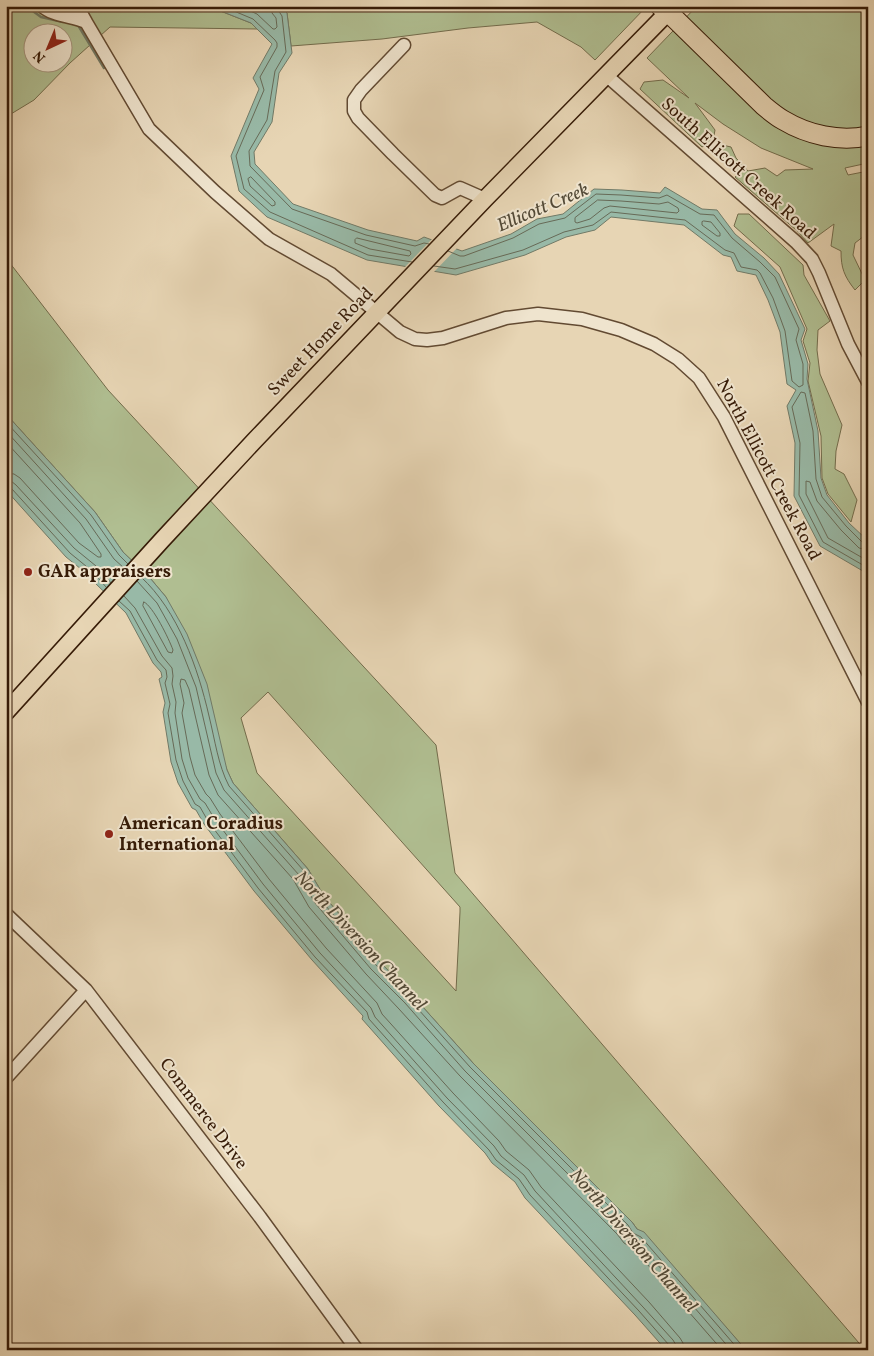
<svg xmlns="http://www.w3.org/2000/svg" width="874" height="1356" font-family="Vollkorn,serif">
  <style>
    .green { fill: #b0be91; stroke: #736c4c; fill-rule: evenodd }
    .water { fill: #98b9a7; stroke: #717a67 }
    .pier { fill: #e7d5b4 }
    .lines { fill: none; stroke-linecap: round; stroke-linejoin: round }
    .shore { stroke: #676a57; stroke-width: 1 }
    .stream { stroke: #717a67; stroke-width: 2.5 }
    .minor-casing { stroke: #624a32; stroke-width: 15 }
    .major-casing { stroke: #361b07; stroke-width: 19 }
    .highway-casing { stroke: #361b07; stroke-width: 21 }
    .minor { stroke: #efe4ce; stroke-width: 12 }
    .major { stroke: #e7d5b4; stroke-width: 16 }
    .highway { stroke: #e7d5b4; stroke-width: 19 }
    .poi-dot { fill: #8f2418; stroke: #efe4ce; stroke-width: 2 }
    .labels { text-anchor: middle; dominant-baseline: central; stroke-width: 4; stroke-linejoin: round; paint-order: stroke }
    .street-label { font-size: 18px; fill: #361b07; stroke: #efe4ce }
    .poi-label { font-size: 18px; font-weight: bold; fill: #361b07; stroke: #efe4ce; text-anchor: start }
    .water-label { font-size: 19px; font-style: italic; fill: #534a37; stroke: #efe4ce }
  </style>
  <rect width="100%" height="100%" fill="#e7d5b4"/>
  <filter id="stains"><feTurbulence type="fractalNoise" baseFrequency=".004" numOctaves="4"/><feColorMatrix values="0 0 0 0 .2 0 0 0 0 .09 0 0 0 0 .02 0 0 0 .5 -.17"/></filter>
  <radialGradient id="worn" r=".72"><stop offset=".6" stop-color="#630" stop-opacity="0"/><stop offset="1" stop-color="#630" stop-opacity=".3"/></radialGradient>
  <!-- green -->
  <path class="green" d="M6,6H185L198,11L218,10L251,23L257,29L110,27L70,63L34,100L6,117ZM32,32H62V62H32Z
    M280,6H647L595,60L581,47L537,22L468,28L382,39L291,46L287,13Z
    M697,6H868V163L845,168L848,175L868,171V233L855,243L853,255L865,280L855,290C844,276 841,268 841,251L831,246L834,224L808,243L796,230L735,177L740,173L714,149L718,144L731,147L736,158L748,171L765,168L777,176L785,170L813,169L761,148L723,124L695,103L715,130L713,141L702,147L640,89L644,82L663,80L689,98L647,58Z
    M738,214H749L803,265L804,275L830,321L818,330L817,350L820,374L842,425L836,451L835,469L844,474L857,500L851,522L828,494L822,478L821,436L808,381L810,363L803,341L807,329L780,267L734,226Z
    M6,258L108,390L436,745L455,873L865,1350H746L637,1229L632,1222L473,1063L413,996L379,961L324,896L308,869L233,783L227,770L166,597L150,578L123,552L95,512L6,414ZM268,692L460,907V912L456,991L257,773L241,718Z"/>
  <!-- water -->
  <path class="water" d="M185,6H280L287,13L292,53L279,73L272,122L254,152L255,164L293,204L368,230L417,241L424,237L462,251L511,234L537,219L563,214L594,189L622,190L660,193L665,187L702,209L717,210L735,234L764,258L779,274L805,329L801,340L808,364L807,379L818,431L821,478L827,495L849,523L866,539H868V574L820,546L794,496L795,443L787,406L796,390L787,384L780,332L768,300L756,275L737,271L731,257L723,255L684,225L611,217L595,230L566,237L525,255L456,275L367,260L267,217L239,191L231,156L259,89L253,78L272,44L251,23L218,10L198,11Z
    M6,414L95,512L123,552L150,578L166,597L187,634L207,684L227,770L233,783L308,869L324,896L379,961L413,996L473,1063L632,1222L637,1229L644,1232L746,1350H666L635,1315L525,1198L515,1182L492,1163L485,1153L439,1106L362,1019L363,1016L312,960L254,891L204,824L196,810L192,808L178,783L171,762L163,712L165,703L159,679L162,677L161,672L153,663L126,613L95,583L96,581L66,557L6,490Z"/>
  <!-- pier -->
  <path class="pier" d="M433,238L458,247L433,273L404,268Z"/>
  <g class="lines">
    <!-- shore -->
    <path class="shore" d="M222,6L253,19L275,40L277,43V47L260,77L264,90L236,156L244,189L270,212L368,255L412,262
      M239,6L257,14L273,29H275L277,27L276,18L272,13L271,6
      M277,6L278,10L282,16L286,52L275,71L267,120L249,151L250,166L292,209L366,235L415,246L424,243L429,244
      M251,177L275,202V205L272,206L250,186L248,179Z
      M598,200L621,201L659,204L668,202L678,208L679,211L677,213L610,206L604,208L590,219L577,223L575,222V218Z
      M704,221L711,222L720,233V236H717L702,225V222Z
      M357,238L410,251L411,254L409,256L370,249L355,243V240Z
      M434,266L455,269L523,250L564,232L593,225L611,212L685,220L725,250L734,253L741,267L757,270L760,273L773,298L785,331L792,381L799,387L803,385V364L796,340L799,329L775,277L760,262L732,238L714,215L700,214L667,195L659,198L621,195L596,194L565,218L539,224L513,238L464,256H460L448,251
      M6,422L91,515L119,555L128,564
      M6,431L86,519L114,559L124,568
      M6,442L80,523L101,554V557H98L79,543L20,478L14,474L6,473
      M6,481H11L16,485L74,548L96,566L104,574L111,583
      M6,487L12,489L70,553L92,571L106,587
      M868,544L863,543L846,526L822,497L816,479L813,431L805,393L801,392L792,407L800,443L799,495L823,542L868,568
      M868,550L859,548L841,530L817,501L810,482L806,481V494L828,538L868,561
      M141,577C178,611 198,668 209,716C215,740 218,765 229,786L304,871L320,899L376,965L409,999L470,1067L628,1225L633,1233L641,1237L739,1350
      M137,581L157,603L177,639L196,687L216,773L224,790L299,875L315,903L371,969L405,1003L465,1071L623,1229L629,1238L638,1242L731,1350
      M124,596L135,608L162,656L172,668L173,676L172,684L176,702L175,713L182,759L188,778L200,799L205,803L214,818L263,884L320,953L371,1008L375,1017L447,1098L494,1146L501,1156L524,1175L535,1191L643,1307L673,1340L676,1345V1350
      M119,601L130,611L157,660L166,670L167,677L165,683L170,704L168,713L176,760L183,781L195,804L200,807L208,821L258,888L315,957L367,1012L369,1019L443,1102L489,1150L496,1160L519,1179L530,1195L639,1311L669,1345L670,1350
      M144,602C153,606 169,639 173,650L172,653L168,652L143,606Z
      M684,1350L683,1343L680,1338L649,1302L541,1187L529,1170L506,1151L499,1141L453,1093L382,1014L377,1003L326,948L269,879L220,814L210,798L206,794L195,775L190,757L182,713L184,703L180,684L181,679L185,680L189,689L209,775L218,795L293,879L309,907L366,974L399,1009L460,1076L617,1234L624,1243L634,1249L722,1350"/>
    <!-- stream -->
    <path class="stream" d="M26,6L41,17L63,22
      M78,25L104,68"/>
    <!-- minor casing -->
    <g class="minor-casing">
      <path id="minor" d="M42,6C53,16 72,16 86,22L77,6
        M86,22L149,129L215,192L269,239L331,274L400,332L415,339L427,340L443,338L506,318L538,314L582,319L621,330L654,344L678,359L699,378L724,417L868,702
        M404,45L361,90L354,100V111L358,118L393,154L435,195L442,198L460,188L485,199
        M606,75L796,242L812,259L819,273L848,344L868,382
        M6,914L86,990L260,1217L357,1350
        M6,1078L86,990"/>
    </g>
    <!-- major casing -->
    <g class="major-casing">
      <path id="major" d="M6,712L162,540L255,440L485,199L674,6"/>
    </g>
    <!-- highway casing -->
    <g class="highway-casing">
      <path id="highway" d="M660,6L668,12L764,106C770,111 776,116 783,120C808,135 839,142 868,136"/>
    </g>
    <!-- minor -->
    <use href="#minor" class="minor"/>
    <!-- major -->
    <use href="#major" class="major"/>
    <!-- highway -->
    <use href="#highway" class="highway"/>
  </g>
  <!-- markers -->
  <g class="poi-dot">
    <circle cx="28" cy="572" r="5"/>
    <circle cx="109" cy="834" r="5"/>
  </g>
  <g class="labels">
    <!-- street labels -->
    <g class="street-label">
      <text transform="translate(738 169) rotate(42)">South Ellicott Creek Road</text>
      <text transform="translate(321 342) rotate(-46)">Sweet Home Road</text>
      <text transform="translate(768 470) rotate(62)">North Ellicott Creek Road</text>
      <text transform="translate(203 1114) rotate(53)">Commerce Drive</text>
    </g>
    <!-- poi labels -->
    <g class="poi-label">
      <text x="38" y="572">GAR appraisers</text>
      <text x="119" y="824">American Coradius<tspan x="119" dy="21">International</tspan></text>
    </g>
    <!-- water labels -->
    <g class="water-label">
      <text transform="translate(543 208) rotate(-23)">Ellicott Creek</text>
      <text transform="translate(360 941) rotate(47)">North Diversion Channel</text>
      <text transform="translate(633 1241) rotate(49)">North Diversion Channel</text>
    </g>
  </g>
  <!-- margin -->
  <rect width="874" height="1356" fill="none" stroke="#e7d5b4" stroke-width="25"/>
  <rect x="8" y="8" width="859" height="1341" fill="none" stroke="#361b07" stroke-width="2.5"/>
  <rect x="12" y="12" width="849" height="1331" fill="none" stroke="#361b07"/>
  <!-- north arrow -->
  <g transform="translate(48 48) rotate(224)"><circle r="24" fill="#efe4ce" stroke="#a5947e"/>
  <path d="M0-4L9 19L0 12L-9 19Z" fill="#8f2418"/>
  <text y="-8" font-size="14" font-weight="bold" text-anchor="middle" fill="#361b07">N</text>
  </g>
  <rect width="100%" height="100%" filter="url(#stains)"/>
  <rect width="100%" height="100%" fill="url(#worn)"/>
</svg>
